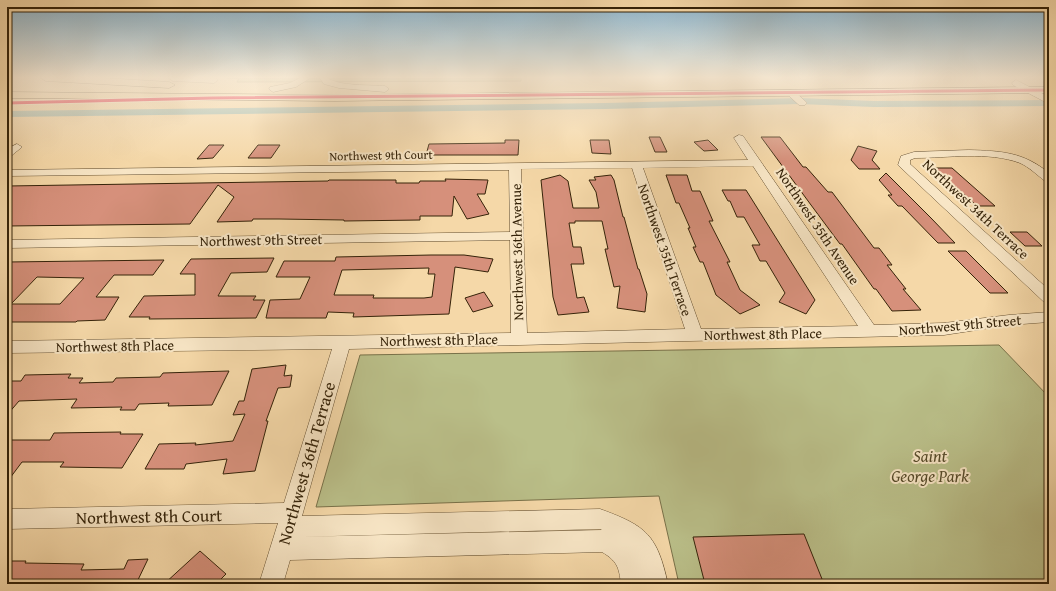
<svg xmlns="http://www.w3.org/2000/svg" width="1056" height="591" font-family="'Gentium Book Plus',serif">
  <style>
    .green { fill: #babf89; stroke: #787149 }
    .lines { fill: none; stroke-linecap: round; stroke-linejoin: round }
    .canal { fill: #9db9af; fill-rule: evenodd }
    .building { fill: #d6907b; stroke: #352309; fill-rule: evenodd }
    .minor-casing { stroke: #655031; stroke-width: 1 }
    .major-casing { stroke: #352309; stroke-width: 1 }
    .minor { fill: #f8e6c6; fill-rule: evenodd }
    .major { fill: #f5d8a8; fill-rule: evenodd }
    .bus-1-casing { stroke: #f8e6c6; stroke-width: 5 }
    .bus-1 { stroke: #e4002b; stroke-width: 3 }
    .labels { text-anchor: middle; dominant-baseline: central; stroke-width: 4; stroke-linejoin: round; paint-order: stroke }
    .far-street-label { font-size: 12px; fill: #352309; stroke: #f8e6c6 }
    .street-label { font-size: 14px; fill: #352309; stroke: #f8e6c6 }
    .near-park-label { font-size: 17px; font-style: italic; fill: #564a29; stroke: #f8e6c6 }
    .near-street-label { font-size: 17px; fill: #352309; stroke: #f8e6c6 }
  </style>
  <rect width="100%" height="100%" fill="#f5d8a8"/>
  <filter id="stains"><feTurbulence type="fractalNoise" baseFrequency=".005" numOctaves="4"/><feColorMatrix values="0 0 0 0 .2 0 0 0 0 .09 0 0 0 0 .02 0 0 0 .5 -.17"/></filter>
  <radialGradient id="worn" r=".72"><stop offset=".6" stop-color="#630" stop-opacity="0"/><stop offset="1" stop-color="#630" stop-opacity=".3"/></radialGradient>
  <!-- green -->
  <path class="green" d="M227,78H521V81L237,82L239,78Z
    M999,345L1049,397V584H679L659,496L316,507L360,355Z"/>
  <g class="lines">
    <!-- canal -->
    <path class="canal" d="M800,98L874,101L1049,100V106L874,107L800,104L605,109L7,117V111L605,103Z"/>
  </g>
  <!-- building -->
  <path class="building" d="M649,137H660L667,152H655Z
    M761,137H780L803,167H806L828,192H832L874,248H879L892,265H887L906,289H903L921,310L892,311L876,289H874L842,244H840L811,205Z
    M505,140H519L518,155H426L429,144L505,143Z
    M590,140H609L611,154L592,153Z
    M708,140L718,150L704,151L694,142Z
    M209,145H224L213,158L197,159Z
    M258,145H280L271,158H248Z
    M858,146L877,151L872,160L880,169H859L851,160Z
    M935,168H952L995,206H977Z
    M886,173L931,218L955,243H938L902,206H898L888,195H892L879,180Z
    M560,175L568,181L573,208H599L596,192L589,180H596L594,177L611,175L614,180L623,217H624L638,269H639L647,294L645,312L617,308L620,286L614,287L605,249H608L602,221H575V223H569L573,247H581L584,264H571L577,298L584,297L589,312L558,315L553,297L541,180Z
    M666,175H687L692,191H700L713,221H709L730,262H727L740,290L760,305L740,314L716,295L703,262H700L693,247H696L688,228H690L679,203H676Z
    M445,179L488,180L485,194H477L489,214L467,219L454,196L452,216H420V220L344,221V220L279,219H253L252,221L217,222L234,197L218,185L190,224L7,226V186L328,181L329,180H396V183H419L420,181H446Z
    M722,190H746L815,300L806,314L779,302L785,293L766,261H760L752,245H760L744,217H737L730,201H728Z
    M1010,232H1027L1042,246H1025Z
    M948,251H966L1008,293H990Z
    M431,255H464L493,259L488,272L455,267L449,314L353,317L354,313L328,312L326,318H266L270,300L300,299L310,277H276L284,261H335L336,257ZM429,268L428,274H435L432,297L424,298H373L374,295H334L342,270Z
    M274,258L267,272L231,273L218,296H256L253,300H265L256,318L149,319L150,317H129L144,296L195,295V274H180L191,259Z
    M164,260L153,275H114L96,297H119L105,320L77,321L76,322H7V262ZM37,277L84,278L60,304H11Z
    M484,292L493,306L473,312L465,298Z
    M286,365L284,376L292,375L290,387L278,388L266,421H268L255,471L223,474L227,459L186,464L184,469H145L159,444L196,443L195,445L233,441L245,414L233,415L239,401H244L252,369Z
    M229,371L212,405L168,406L169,403L139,404L135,410H120L122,407L71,408L77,399L19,401L7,415V381H21L25,375L71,374L68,378H83L79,383L113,382L116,378L160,377L163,373Z
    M121,432L120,434H143L122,468L60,467L64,462H22L7,482V440H50L54,433Z
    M804,534L824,584H705L693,537Z
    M200,551L226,574L216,584H164Z
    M148,559L136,584H7V561H26L25,563L84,564L81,570L124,569L128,560Z"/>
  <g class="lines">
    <!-- minor casing -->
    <g class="minor-casing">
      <path id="minor" d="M169,78H216L218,80L214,83L173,81Z
        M300,78H310L296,87L273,92L269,89L270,87L290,83Z
        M320,78H328C336,86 373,85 385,86L389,89L385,92L339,88L324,84Z
        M1016,80L1049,97V104L1013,85L1012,83Z
        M791,90L794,91L805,101L807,103L805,105H799L788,95L787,93L788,91Z
        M739,135L743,136L874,325L944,323L1009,315L1049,312V322L1009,325L944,335L349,349L302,516L600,509C647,526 657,535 668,584H621C619,567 617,561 602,552L290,560L283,584H259L278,523L7,529V509L284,503L332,349L7,353V341L511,333L510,240L7,248V240L510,232L509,170L7,176V170L748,160L734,138ZM753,166L858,326L701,329L643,168ZM632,168L685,329L527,333L521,169ZM600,529L602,530L296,537Z
        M17,144L22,147L11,156L7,157V149Z
        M969,150C1002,151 1023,152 1049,173V182L1045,181C1037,175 1029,167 1020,163C988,151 948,158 915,158L910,160V164L1049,290V303L1044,302L898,165L901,156L914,152Z"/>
    </g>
    <!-- major casing -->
    <g class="major-casing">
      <path id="major" d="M41,78H104L169,82L175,85L169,88L46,81Z
        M1049,87V93L335,101L7,98V92L335,95Z"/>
    </g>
    <!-- minor -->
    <use href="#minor" class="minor"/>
    <!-- major -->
    <use href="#major" class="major"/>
    <!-- bus-1 casing -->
    <g class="bus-1-casing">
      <path id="bus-1" d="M7,103L212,98L1049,90"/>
    </g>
    <!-- bus-1 -->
    <use href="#bus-1" class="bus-1"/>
  </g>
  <!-- sky -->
  <linearGradient id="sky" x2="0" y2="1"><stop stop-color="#8ab6d1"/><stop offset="0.48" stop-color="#faedd8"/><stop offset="1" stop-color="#faedd8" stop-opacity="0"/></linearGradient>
  <rect width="1056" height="161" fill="url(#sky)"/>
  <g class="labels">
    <!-- far-street labels -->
    <g class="far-street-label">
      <text transform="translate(381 155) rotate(-1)">Northwest 9th Court</text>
    </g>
    <!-- street labels -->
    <g class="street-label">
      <text transform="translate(976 209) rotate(43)">Northwest 34th Terrace</text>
      <text transform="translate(818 226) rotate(56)">Northwest 35th Avenue</text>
      <text transform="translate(261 240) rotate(-1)">Northwest 9th Street</text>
      <text transform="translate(665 250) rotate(71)">Northwest 35th Terrace</text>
      <text transform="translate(517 252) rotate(-91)">Northwest 36th Avenue</text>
      <text transform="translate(960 325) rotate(-5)">Northwest 9th Street</text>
      <text transform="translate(763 334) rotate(-1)">Northwest 8th Place</text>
      <text transform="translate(439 340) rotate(-1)">Northwest 8th Place</text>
      <text transform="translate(115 346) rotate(-1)">Northwest 8th Place</text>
    </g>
    <!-- near-park labels -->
    <g class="near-park-label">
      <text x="930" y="455">Saint<tspan x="930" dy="20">George Park</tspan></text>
    </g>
    <!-- near-street labels -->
    <g class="near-street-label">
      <text transform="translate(306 463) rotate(-74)">Northwest 36th Terrace</text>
      <text transform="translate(149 516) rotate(-1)">Northwest 8th Court</text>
    </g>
  </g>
  <!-- margin -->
  <rect width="1056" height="591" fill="none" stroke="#f5d8a8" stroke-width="24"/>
  <rect x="8" y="8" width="1040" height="575" fill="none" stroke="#352309" stroke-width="2"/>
  <rect x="12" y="12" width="1032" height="567" fill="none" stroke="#352309"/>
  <rect width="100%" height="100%" filter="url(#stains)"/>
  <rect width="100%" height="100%" fill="url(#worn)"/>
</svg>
